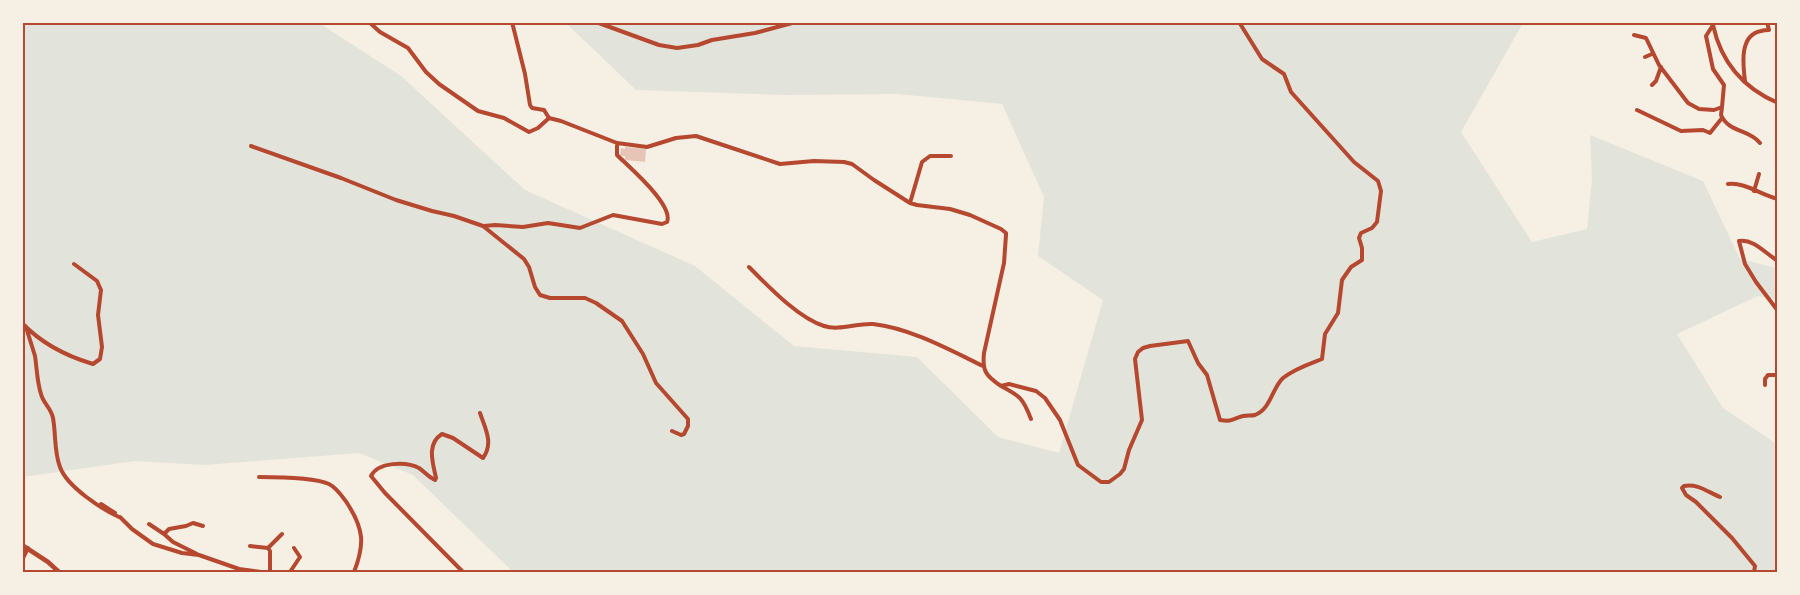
<svg xmlns="http://www.w3.org/2000/svg" width="1800" height="595" font-family="'Noto Sans',sans-serif">
  <style>
    .green { fill: #e2e4dc }
    .building { fill: #e6c5b7 }
    .lines { fill: none; stroke-linecap: round; stroke-linejoin: round }
    .minor { stroke: #b5482f; stroke-width: 4 }
    .tertiary { stroke: #b5482f; stroke-width: 4.5 }
    .neatline { fill: none; stroke: #b5482f; stroke-width: 2 }
  </style>
  <rect width="100%" height="100%" fill="#f6efe4"/>
  <!-- green -->
  <path class="green" d="M22,23H319L401,76L525,190L695,266L794,346L917,357L998,437L1059,453L1103,300L1038,256L1044,197L1002,104L898,94L784,95L636,90L566,23H1523L1461,132L1532,242L1587,229L1592,179L1590,135L1703,181L1740,259L1777,268V300L1758,296L1677,334L1723,408L1777,444V572H513L413,475L359,453L205,465L135,461L23,477Z"/>
  <!-- building -->
  <path class="building" d="M625,147L646,149L645,162L625,160V156H620L621,148L625,149Z"/>
  <g class="lines">
    <!-- minor -->
    <path class="minor" d="M369,22L380,32L408,48L426,72L439,84L478,111L504,118L529,132L538,128L549,118L561,121L617,143L647,147L676,138L696,136L780,164L814,161L844,162L852,164L874,180L910,203L917,205L950,209L970,215L1001,229L1006,233V235L1004,263L984,353C982,371 986,376 1001,386L1009,384L1036,391L1045,398L1060,420L1078,465L1101,482H1109L1120,474L1124,469L1129,450L1142,420L1135,359L1138,352L1143,348L1150,346L1188,341L1198,363L1207,375L1220,420C1233,422 1232,419 1243,416C1247,415 1251,416 1255,415C1271,409 1272,388 1283,378C1294,369 1309,364 1322,359L1325,334L1338,313L1342,280L1351,267L1362,260V248L1359,238L1361,233L1372,228L1377,222L1381,191L1378,181L1354,162L1291,92L1284,74L1262,59L1239,22
      M512,22L525,74L530,105L532,108L544,110L549,118
      M596,22L659,45L677,48L698,45L712,40L755,33L796,22
      M1713,25C1721,62 1743,88 1778,103
      M1634,35L1646,38L1659,65L1688,103L1699,109L1714,110L1722,107L1724,85L1713,69L1706,36L1713,25
      M1645,57L1652,54
      M1745,81C1743,65 1739,35 1761,31C1764,30 1767,30 1769,30L1767,22
      M1652,85L1656,81L1661,67
      M1722,107L1721,115C1729,133 1749,129 1760,143
      M1637,110L1681,131L1703,130L1710,133L1722,118
      M251,146L341,178L396,200L432,211L454,216L483,226L524,259L529,267L535,287L540,295L550,298H585L596,303L622,321L643,354L656,383L688,419V426L684,434L681,435L672,431
      M1728,184C1745,182 1761,195 1778,199
      M1754,191L1759,174
      M910,203L922,162L930,156H951
      M1777,224H1778
      M484,226L495,225L523,227L548,223L580,228L613,215L662,224L667,222C674,205 629,167 617,155V143
      M1778,261C1766,254 1753,238 1739,241L1745,264L1756,282L1778,311
      M749,267C768,286 798,318 824,326C839,331 857,323 873,324C910,328 950,350 983,366
      M22,323C42,344 66,356 93,364L100,359L102,347L98,315L101,290L97,281L74,264
      M26,327C29,337 32,346 35,356C37,369 37,382 41,394C43,403 51,408 53,418C56,434 54,452 60,467C67,487 103,510 121,518
      M1765,385V379L1768,375H1778
      M1001,386C1020,396 1023,398 1031,419
      M259,477C276,477 313,477 329,484C337,488 342,496 347,503C364,529 365,544 354,572
      M1720,497C1708,492 1697,483 1684,486L1682,488L1686,495L1696,502L1732,538L1755,566L1754,572
      M101,504L115,513
      M120,517L132,529L153,544L182,553L199,555L239,569L261,572
      M149,524L164,534
      M250,546L268,548L270,551V572
      M268,548L282,534
      M197,554L173,542L164,534L169,529L186,526L193,523L203,526
      M22,560L28,548
      M290,572L300,557L294,548
      M463,572L385,493L371,476C378,462 406,461 419,468C425,472 428,477 435,480L436,478C433,463 426,444 442,434L453,438L483,458C494,443 485,428 480,413"/>
    <!-- tertiary -->
    <path class="tertiary" d="M22,545L48,562L59,572"/>
  </g>
  <!-- border -->
  <rect width="1800" height="595" fill="none" stroke="#f6efe4" stroke-width="48"/>
  <rect x="24" y="24" width="1752" height="547" class="neatline"/>
</svg>
